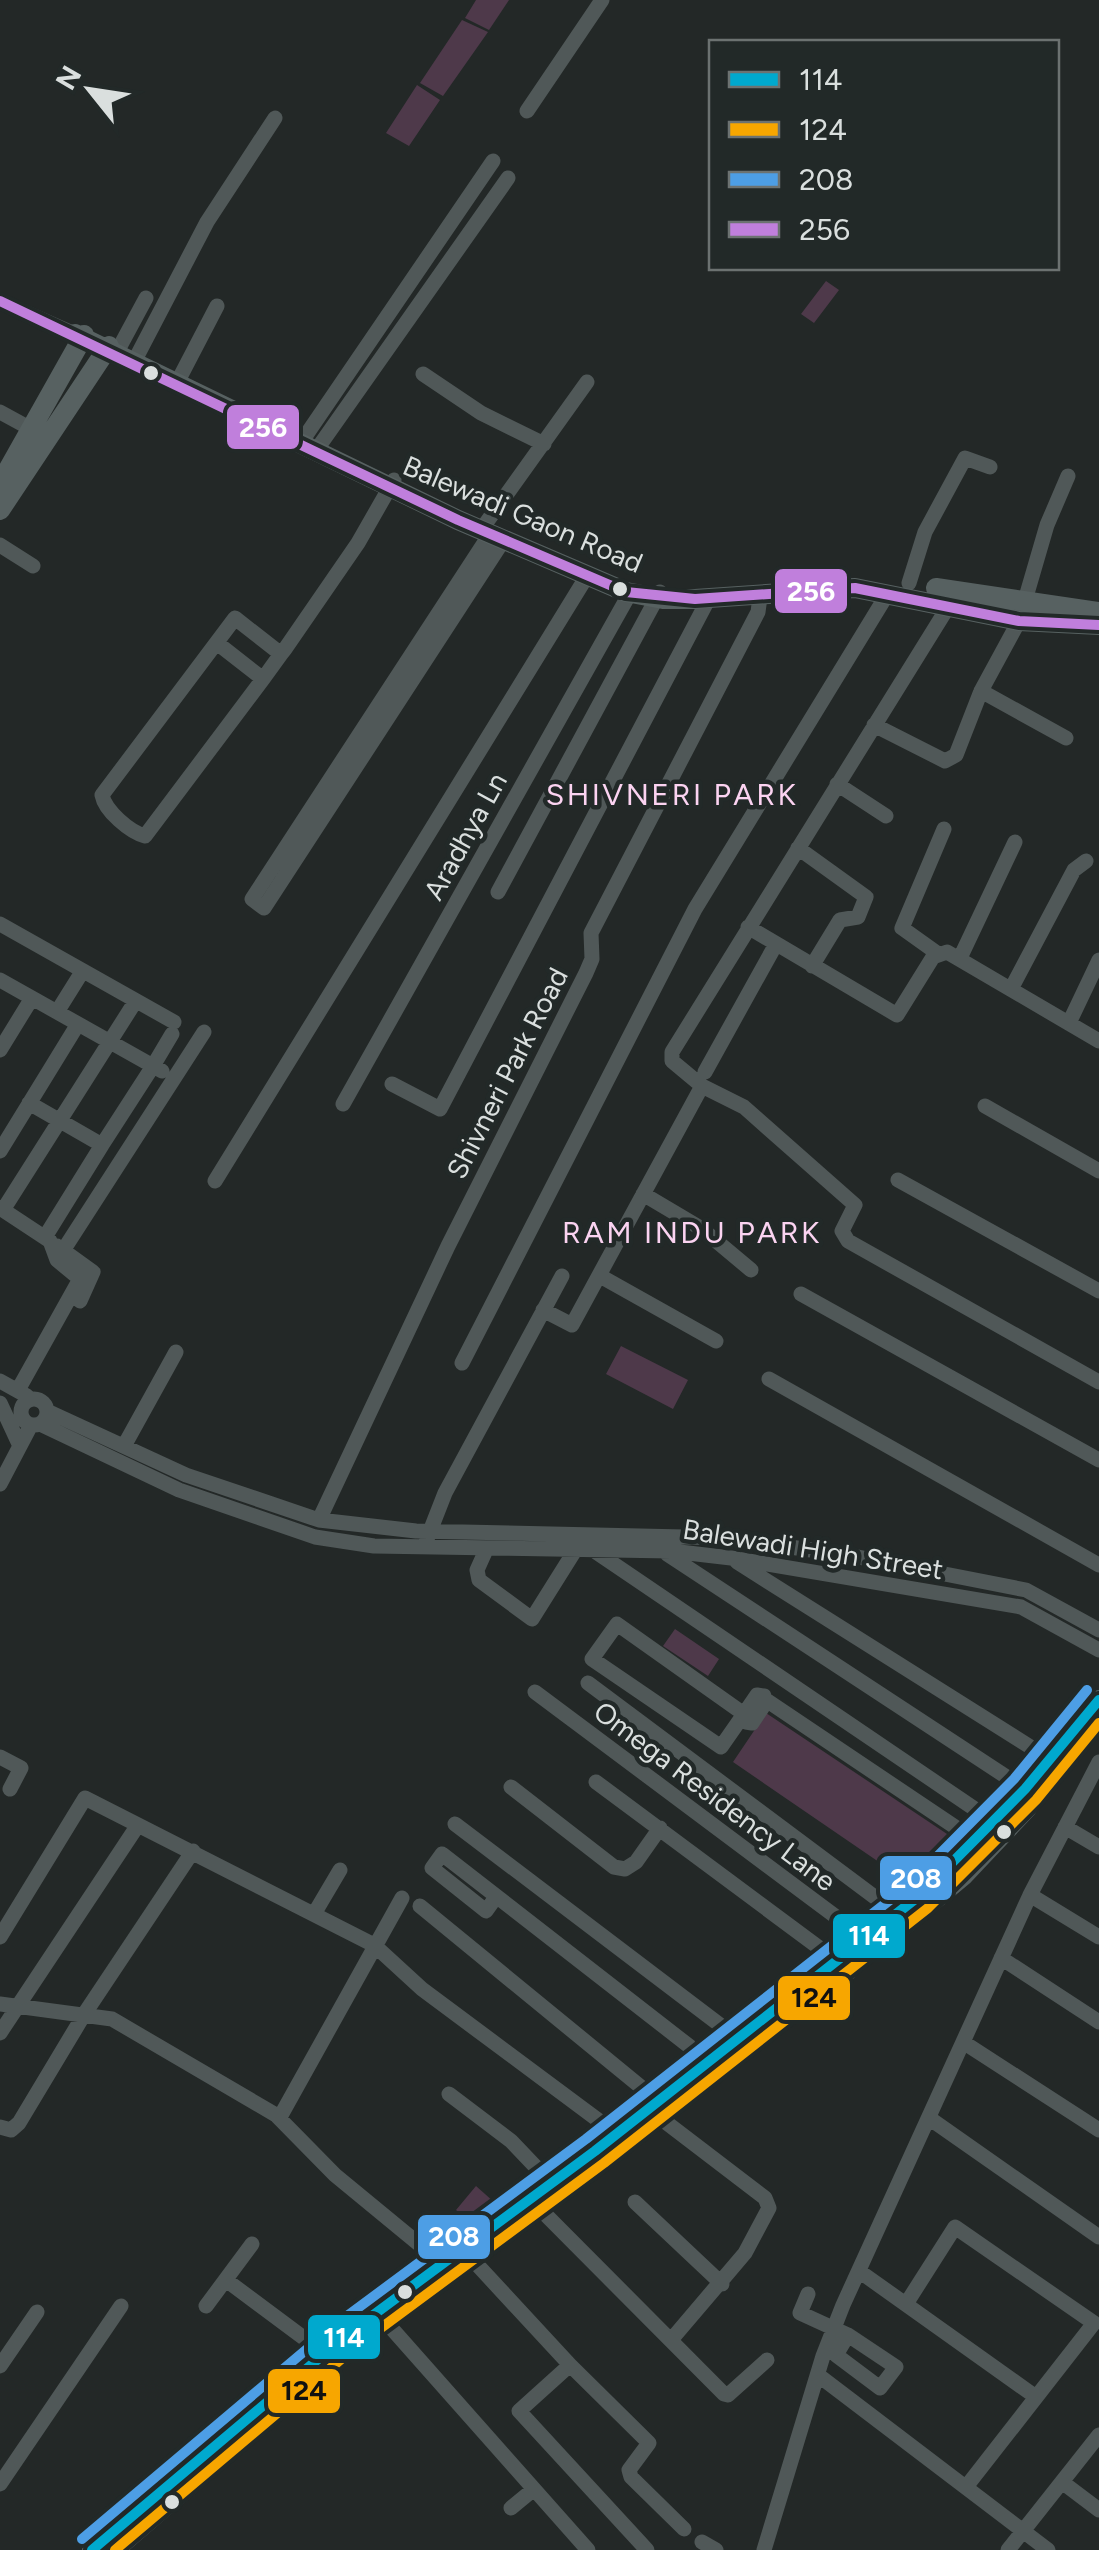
<svg xmlns="http://www.w3.org/2000/svg" width="1099" height="2550" font-family="Figtree,sans-serif">
  <style>
    .green { fill: #4e394a }
    .lines { fill: none; stroke-linecap: round; stroke-linejoin: round }
    .minor { stroke: #505858; stroke-width: 15 }
    .major { stroke: #576161; stroke-width: 20 }
    .bus-1-casing { stroke: #222928; stroke-width: 18 }
    .bus-2-casing { stroke: #222928; stroke-width: 18 }
    .bus-3-casing { stroke: #222928; stroke-width: 18 }
    .bus-4-casing { stroke: #222928; stroke-width: 18 }
    .bus-1 { stroke: #00a9ce; stroke-width: 10 }
    .bus-2 { stroke: #f7a600; stroke-width: 10 }
    .bus-3 { stroke: #4d9ee5; stroke-width: 10 }
    .bus-4 { stroke: #c07fdc; stroke-width: 10 }
    .bus-dot { fill: #dadfde; stroke: #222928; stroke-width: 4 }
    .labels { text-anchor: middle; dominant-baseline: central; stroke-width: 9; stroke-linejoin: round; paint-order: stroke }
    .street-label { font-size: 28px; fill: #dadfde; stroke: #222928 }
    .neighbourhood-label { font-size: 30px; letter-spacing: 2.5px; fill: #fbd3f1; stroke: #222928 }
    .line-badge { stroke: #222928; stroke-width: 4 }
    .badge-label { font-size: 28px; text-anchor: middle; font-weight: bold; fill: #fff }
    .pale-badge-label { font-size: 28px; text-anchor: middle; font-weight: bold; fill: #111 }
  </style>
  <rect width="100%" height="100%" fill="#232827"/>
  <!-- green -->
  <path class="green" d="M476,0H509L489,30L465,18Z
    M462,20L488,32L443,96L420,83Z
    M417,85L440,100L409,146L386,133Z
    M826,281L839,290L814,323L801,314Z
    M621,1346L688,1380L673,1409L606,1374Z
    M675,1629L719,1659L708,1676L663,1646Z
    M766,1713L956,1840L911,1884L733,1762Z
    M476,2186L494,2202L474,2225L456,2210Z"/>
  <g class="lines">
    <!-- minor -->
    <path class="minor" d="M527,111L602,0
      M0,301L75,334
      M118,350L146,298
      M136,358L207,222L275,118
      M423,374L481,413L544,444
      M179,379L217,306
      M0,412L33,430
      M300,444L493,161
      M315,452L508,178
      M481,530L587,382
      M490,534L252,899L264,908L503,541
      M0,545L33,566
      M909,583L925,532L965,458L990,467
      M953,599L672,1052V1061L702,1086L744,1107L855,1205L842,1231L848,1241L1099,1382
      M217,643L263,679
      M281,654L235,618L102,795C105,811 130,832 145,836L263,679L281,654L285,649L358,543L394,480
      M981,691L1066,738
      M874,725L945,761L956,755L981,691L1019,621L1047,525L1068,476
      M837,784L886,816
      M798,848L866,897L858,917L840,920L812,966
      M498,892L660,592
      M0,924L174,1022
      M748,927L897,1015L933,957L947,952L1099,1041
      M937,953L902,928L944,829
      M960,958L1015,842
      M0,980L153,1066L102,1145
      M1011,989L1074,870L1086,861
      M57,1012L82,972
      M1069,1023L1099,960
      M0,1050L32,998
      M162,1071L153,1066L172,1034
      M705,1072L776,944
      M392,1084L440,1109L709,598
      M29,1103L102,1145L45,1237
      M343,1104L630,593
      M985,1106L1099,1171
      M0,1151L78,1024
      M898,1180L1099,1291
      M215,1181L587,576
      M643,1194L702,1229L751,1270
      M0,1208L50,1241L57,1260L80,1279L18,1390
      M3,1210L135,1002
      M57,1246L93,1272L80,1301
      M57,1260L204,1032
      M600,1276L716,1341
      M801,1294L1099,1460
      M543,1310L572,1325L702,1086
      M462,1363L695,909L888,593
      M769,1379L1099,1565
      M0,1381L27,1396
      M21 1412a13 13 0 1 1 26 0a13 13 0 1 1-26 0Z
      M0,1403L20,1446
      M47,1411L186,1475L319,1520L416,1531L729,1538L858,1557L1026,1590L1099,1630
      M40,1424L179,1490L315,1537L374,1546L671,1551L731,1558L1021,1607L1099,1650
      M124,1446L176,1352
      M0,1484L31,1425
      M319,1520L448,1246L586,973L592,959L591,933L758,612L760,597
      M427,1539L445,1493L562,1276
      M486,1550L477,1570L479,1580L532,1619L574,1552
      M596,1552L994,1822
      M667,1554L1025,1789
      M737,1562L1051,1760
      M617,1624L744,1714L721,1747L592,1659Z
      M588,1683L880,1901L894,1916
      M535,1692L851,1928L863,1942
      M757,1695L764,1696L766,1702L752,1723L746,1722L744,1714Z
      M766,1700L976,1841
      M0,1757L21,1768L10,1789
      M596,1782L837,1961
      M511,1787L614,1867L625,1869L636,1862L660,1828
      M455,1824L720,2025L733,2041
      M1065,1827L1099,1847
      M1030,1895L1099,1937
      M496,1897L486,1911L432,1868L442,1854L689,2046L703,2064
      M420,1906L658,2101
      M314,1914L340,1870
      M0,1937L85,1798L374,1945L422,1989L598,2120L613,2137
      M1001,1958L1099,2022
      M0,2004L112,2019L276,2115L335,2175L420,2245L446,2276
      M0,2033L138,1825
      M963,2042L1099,2130
      M449,2094L511,2141L551,2183
      M280,2117L402,1898
      M659,2117L765,2198L769,2208L745,2253L671,2340
      M929,2118L1099,2237
      M0,2127L11,2130L19,2123L85,2013L193,1851
      M635,2202L722,2284
      M539,2208L724,2394L728,2395L767,2360
      M471,2258L570,2365L519,2411L647,2550
      M859,2271L1036,2397
      M226,2280L324,2353
      M808,2294L800,2313L848,2335L896,2367L880,2388L836,2355L848,2335
      M906,2304L955,2227L1094,2323L966,2487
      M206,2306L252,2244
      M386,2322L588,2550
      M570,2365L649,2443L629,2470L631,2477L684,2529
      M0,2366L37,2312
      M818,2375L1048,2550
      M1062,2482L1099,2510
      M0,2484L121,2306
      M511,2508L534,2489
      M702,2542L716,2550
      M764,2550L823,2356L843,2305L1030,1895L1099,1762
      M1008,2550L1099,2435"/>
    <!-- major -->
    <path class="major" d="M75,334L458,520L626,592L663,599H695L855,588L1019,621L1099,625
      M0,484L84,335
      M0,510L109,346
      M936,588L1099,612
      M880,1945L964,1875L1027,1808
      M757,2039L846,1972
      M92,2550L349,2333L595,2151L919,1896L1025,1789L1099,1700
      M114,2550L249,2434"/>
    <!-- bus-1 casing -->
    <g class="bus-1-casing">
      <path id="bus-1" d="M92,2550L349,2333L595,2151L919,1896L1025,1789L1099,1700"/>
    </g>
    <!-- bus-2 casing -->
    <g class="bus-2-casing">
      <path id="bus-2" d="M115,2550L358,2345L604,2163L928,1908L1036,1800L1099,1723"/>
    </g>
    <!-- bus-3 casing -->
    <g class="bus-3-casing">
      <path id="bus-3" d="M82,2539L339,2322L586,2139L909,1885L1014,1779L1087,1690"/>
    </g>
    <!-- bus-4 casing -->
    <g class="bus-4-casing">
      <path id="bus-4" d="M0,301L458,520L626,592L695,599L855,588L1019,621L1099,625"/>
    </g>
    <!-- bus-1 -->
    <use href="#bus-1" class="bus-1"/>
    <!-- bus-2 -->
    <use href="#bus-2" class="bus-2"/>
    <!-- bus-3 -->
    <use href="#bus-3" class="bus-3"/>
    <!-- bus-4 -->
    <use href="#bus-4" class="bus-4"/>
  </g>
  <!-- markers -->
  <g class="bus-dot">
    <circle cx="151" cy="373" r="9"/>
    <circle cx="620" cy="589" r="9"/>
    <circle cx="1004" cy="1832" r="9"/>
    <circle cx="405" cy="2292" r="9"/>
    <circle cx="172" cy="2502" r="9"/>
  </g>
  <g class="labels">
    <!-- street labels -->
    <g class="street-label">
      <text transform="translate(523 514) rotate(23)">Balewadi Gaon Road</text>
      <text transform="translate(465 836) rotate(-61)">Aradhya Ln</text>
      <text transform="translate(507 1073) rotate(-63)">Shivneri Park Road</text>
      <text transform="translate(813 1549) rotate(9)">Balewadi High Street</text>
      <text transform="translate(715 1796) rotate(37)">Omega Residency Lane</text>
    </g>
    <!-- neighbourhood labels -->
    <g class="neighbourhood-label">
      <text x="672" y="794">SHIVNERI PARK</text>
      <text x="692" y="1232">RAM INDU PARK</text>
    </g>
  </g>
  <g class="line-badge">
    <rect x="225" y="403" width="76" height="48" rx="10" fill="#c07fdc"/>
    <rect x="773" y="567" width="76" height="48" rx="10" fill="#c07fdc"/>
    <rect x="878" y="1854" width="76" height="48" rx="10" fill="#4d9ee5"/>
    <rect x="831" y="1912" width="76" height="48" rx="10" fill="#00a9ce"/>
    <rect x="776" y="1974" width="76" height="48" rx="10" fill="#f7a600"/>
    <rect x="416" y="2213" width="76" height="48" rx="10" fill="#4d9ee5"/>
    <rect x="306" y="2313" width="76" height="48" rx="10" fill="#00a9ce"/>
    <rect x="266" y="2367" width="76" height="48" rx="10" fill="#f7a600"/>
  </g>
  <g class="badge-label">
    <text x="263" y="437">256</text>
    <text x="811" y="601">256</text>
    <text x="916" y="1888">208</text>
    <text x="869" y="1945">114</text>
    <text x="454" y="2246">208</text>
    <text x="344" y="2347">114</text>
  </g>
  <g class="pale-badge-label">
    <text x="814" y="2007">124</text>
    <text x="304" y="2400">124</text>
  </g>
  <!-- legend -->
  <rect x="709" y="40" width="350" height="230" fill="#222928" stroke="#6c7271" stroke-width="2.5"/>
  <rect x="729" y="72" width="50" height="15" fill="#00a9ce" stroke="#6c7271" stroke-width="2.5"/>
  <text x="799" y="90" font-size="30" fill="#dadfde">114</text>
  <rect x="729" y="122" width="50" height="15" fill="#f7a600" stroke="#6c7271" stroke-width="2.5"/>
  <text x="799" y="140" font-size="30" fill="#dadfde">124</text>
  <rect x="729" y="172" width="50" height="15" fill="#4d9ee5" stroke="#6c7271" stroke-width="2.5"/>
  <text x="799" y="190" font-size="30" fill="#dadfde">208</text>
  <rect x="729" y="222" width="50" height="15" fill="#c07fdc" stroke="#6c7271" stroke-width="2.5"/>
  <text x="799" y="240" font-size="30" fill="#dadfde">256</text>
  <!-- north arrow -->
  <g transform="translate(90 90) rotate(300)" stroke="#222928" stroke-width="8" paint-order="stroke">
  <path d="M0-8L18 38L0 25L-18 38Z" fill="#dadfde"/>
  <text y="-15" font-size="28" font-weight="bold" text-anchor="middle" fill="#dadfde">N</text>
  </g>
</svg>
